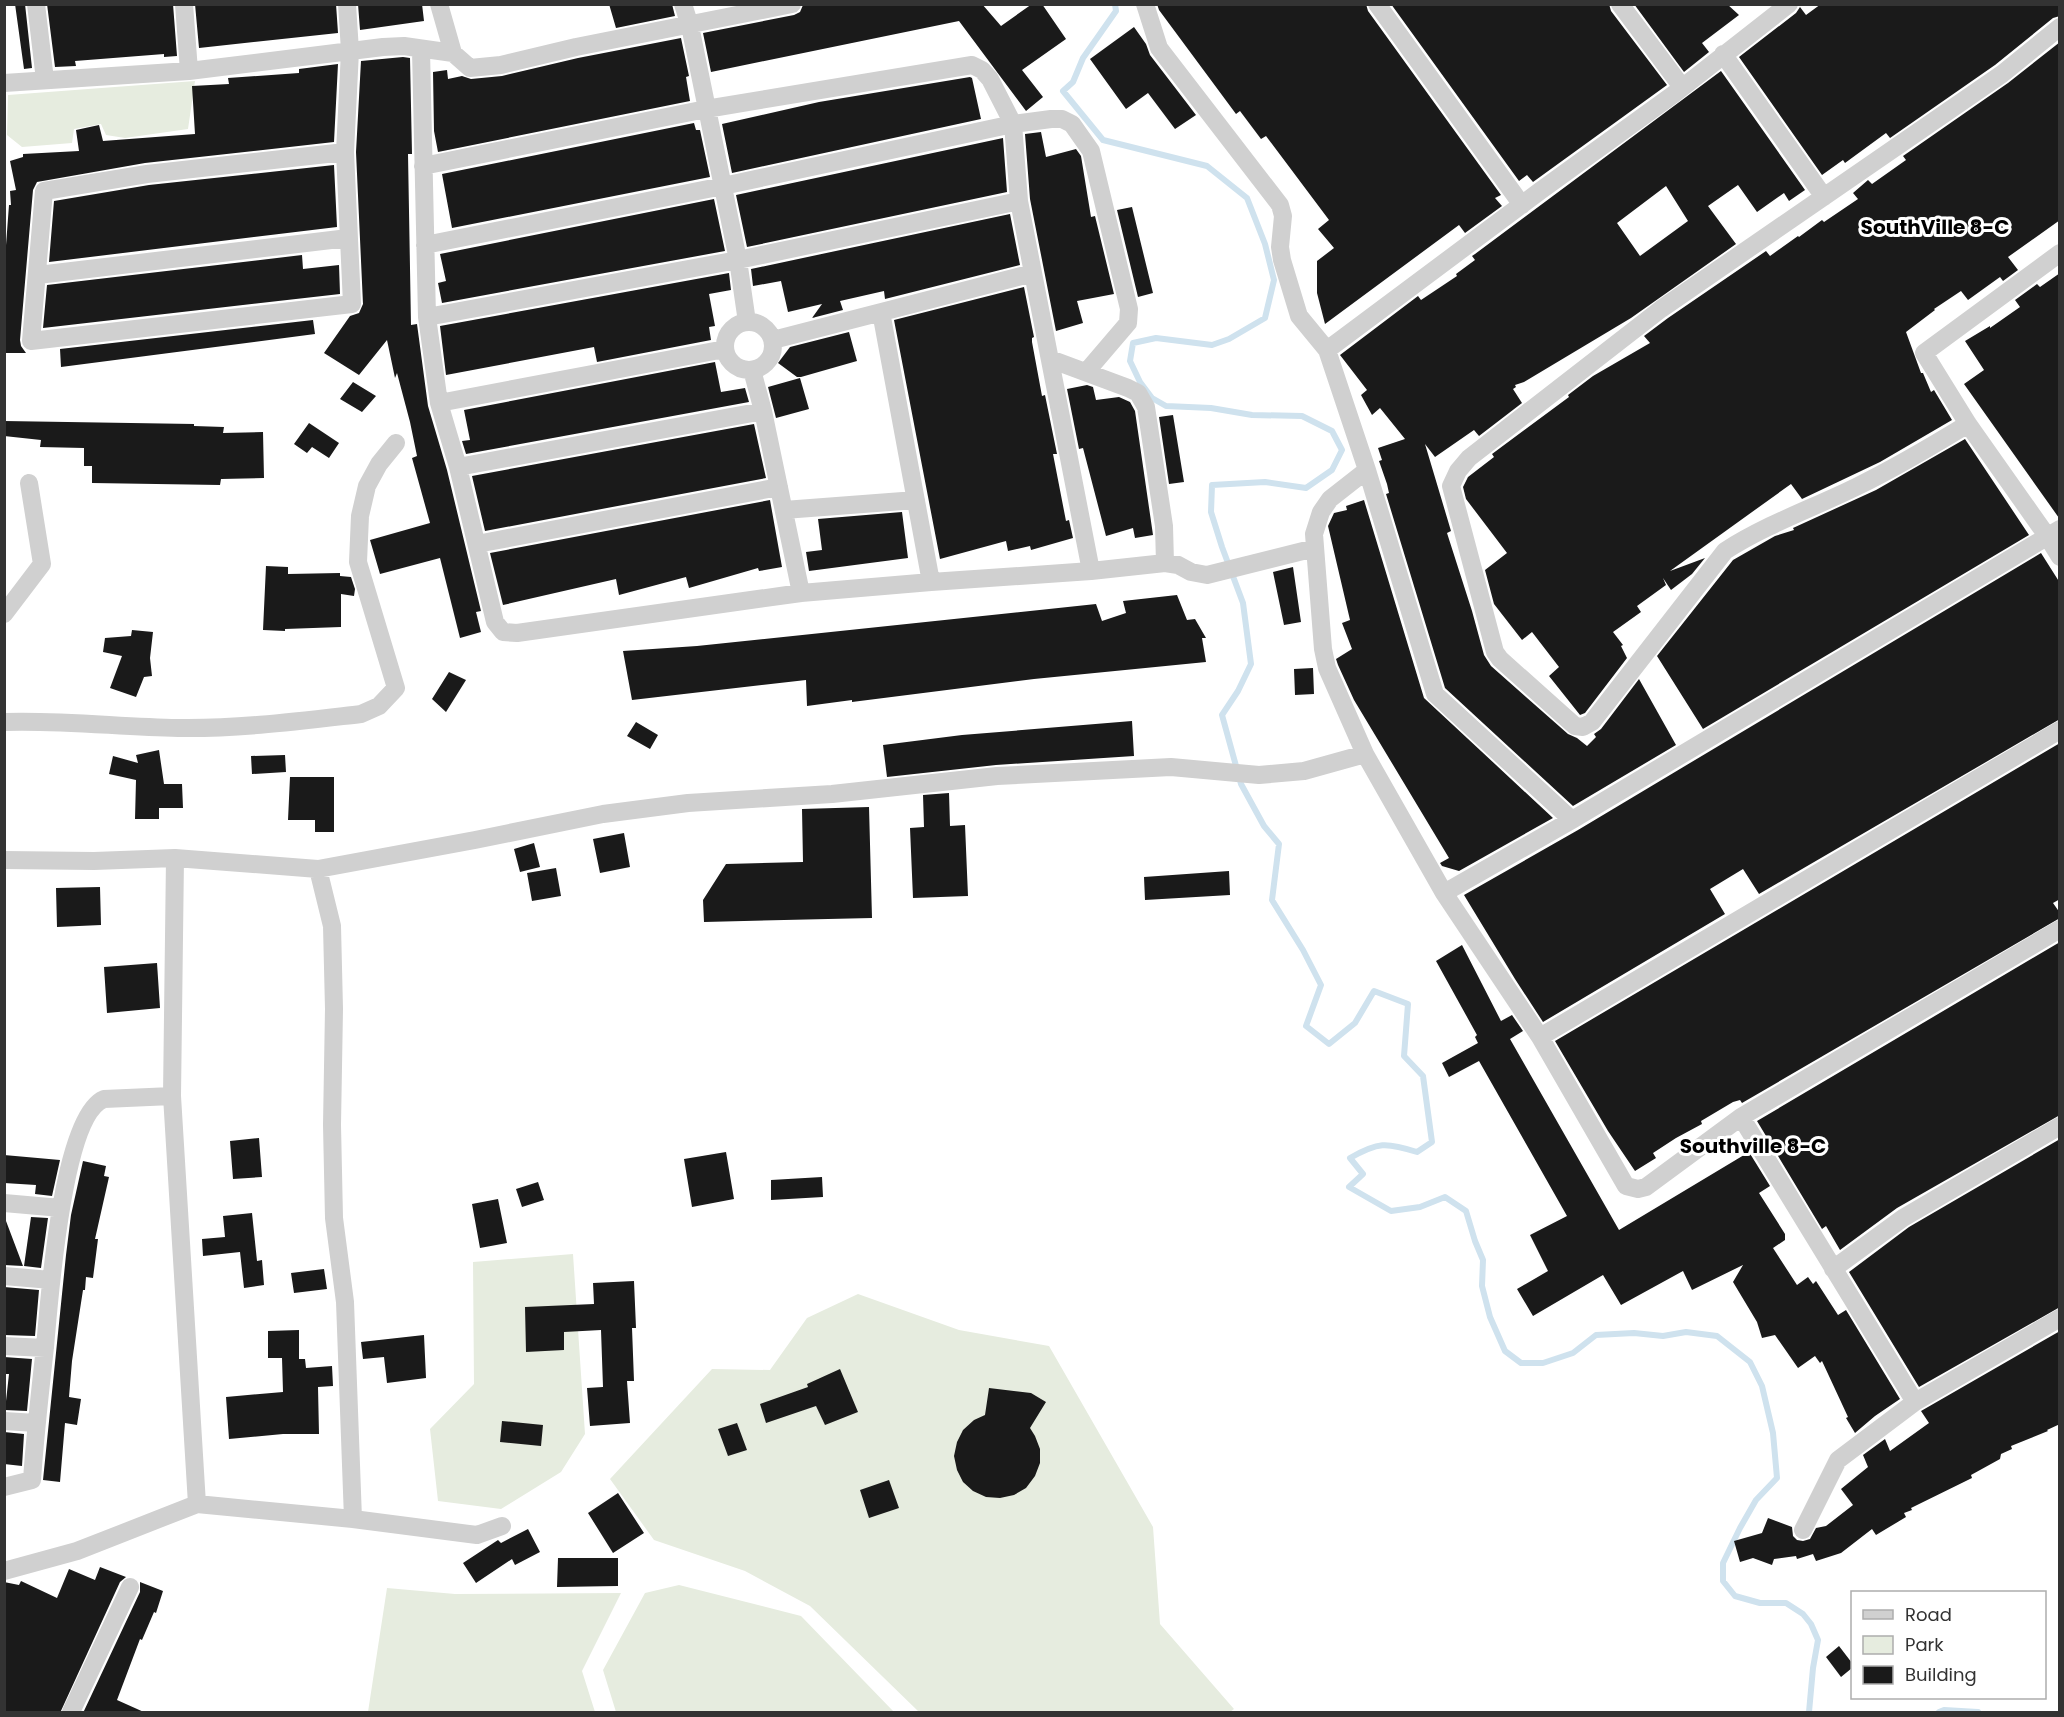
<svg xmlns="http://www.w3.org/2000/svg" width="2064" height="1717" font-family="Poppins,sans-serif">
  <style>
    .green { fill: #e6ecdf }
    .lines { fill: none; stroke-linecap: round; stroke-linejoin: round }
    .stream { stroke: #cfe2ee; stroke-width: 6 }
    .building { fill: #1a1a1a; fill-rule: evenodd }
    .street { stroke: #d0d0d0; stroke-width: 18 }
    .labels { text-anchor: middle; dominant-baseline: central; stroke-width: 6; stroke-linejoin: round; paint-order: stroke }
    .neighbourhood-label { font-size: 20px; font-weight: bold; fill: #000; stroke: #fff }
  </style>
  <rect width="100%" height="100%" fill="#fff"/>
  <!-- green -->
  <path class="green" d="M195,81L188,129L125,138L106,135L101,124L74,129L72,143L22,147L7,135L8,95Z
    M573,1254L585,1434L561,1472L501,1509L438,1501L430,1429L474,1384L473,1262Z
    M858,1294L959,1330L1049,1346L1153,1527L1160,1624L1234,1709L1230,1712H919L810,1606L745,1571L654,1540L610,1479L712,1369L770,1370L807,1318Z
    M679,1585L801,1616L894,1712H616L603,1670L645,1593Z
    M387,1588L455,1594L621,1593L582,1671L595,1712H368Z"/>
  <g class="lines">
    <!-- stream -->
    <path class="stream" d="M1115,4L1116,11L1083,58L1073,82L1063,91L1103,140L1207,166L1247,198L1265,244L1274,280L1265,318L1229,339L1212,345L1156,338L1133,343L1130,361L1140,382L1152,398L1166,406L1211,408L1252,415L1302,416L1332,431L1342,450L1332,470L1306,488L1265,482L1212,485L1211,512L1222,547L1243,603L1251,664L1238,691L1222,715L1241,784L1264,826L1279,844L1272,900L1303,950L1321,985L1306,1026L1329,1044L1355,1023L1374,991L1408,1004L1404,1056L1423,1076L1432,1142L1417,1152C1386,1142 1378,1142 1350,1158L1363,1174L1349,1187L1391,1211L1420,1207L1445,1197L1466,1211L1475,1241L1483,1260L1482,1286L1490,1317L1505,1351L1521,1363H1543L1573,1353L1596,1335L1634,1333L1663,1336L1686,1332L1717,1336L1750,1362L1762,1386L1773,1433L1777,1478L1756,1500L1740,1528L1723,1563V1581L1735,1596L1760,1603H1786L1803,1614L1811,1624L1818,1640L1813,1668L1809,1712
      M1939,1712L1944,1710L1978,1712"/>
  </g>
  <!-- building -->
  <path class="building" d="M15,4H25L32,68L24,69Z
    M47,4H173L177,56L164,57V54L75,61L76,66L55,67Z
    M195,4H336L338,33L199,48Z
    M358,4H422L424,21L360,30Z
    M609,4H672L675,16L616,28Z
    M805,4H982L1001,26L1032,4H1042L1066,39L1022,70L1043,97L1026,111L959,21L711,72L703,33L794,15L800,12L803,5Z
    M1157,4H1366L1368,11L1501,195L1495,198L1502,206L1465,233L1459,225L1325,324L1317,293V261L1334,248L1318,229L1329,220L1266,136L1261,139L1240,111L1236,114L1159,10Z
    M1391,4H1609L1611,11L1667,85L1533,182L1527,175L1519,181Z
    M1634,4H1727L1739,15L1702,43L1709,52L1684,72Z
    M1821,4H2060V16L2053,18L1995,65L1890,138L1886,133L1845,163L1843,160L1822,175L1739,57L1796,13L1800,7L1806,15Z
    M1134,27L1146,44L1150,55L1196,115L1175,129L1148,93L1126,109L1090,59Z
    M681,38L689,76L686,77L690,101L438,152L434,131L433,72L447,70L448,79L462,76L471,79L502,76L578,58Z
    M2060,42V220L2008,257L2018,270L2003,281L2000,277L1968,300L1961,291L1934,309L1935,310L1906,332L1921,373H1923L1931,392L1934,390L1952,420L1880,462L1802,499L1791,484L1670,571L1705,558L1692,574L1671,590L1663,578L1666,585L1637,606L1641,612L1613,632L1623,645L1621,646L1627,658L1585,713L1580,715L1549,676L1559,667L1532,632L1522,640L1494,604L1485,570L1507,553L1466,499L1463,487L1468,477L1494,457L1492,454L1569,397L1568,395L1593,376L1650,343L1644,336L1668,318L1766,251L1770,256L1798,236L1799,237L1822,220L1824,222L1858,199L1853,193L1868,180L1872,184L1906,160L1903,156L2008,83Z
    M403,57L410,58L412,154H408L411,325L417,324L428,406L447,470L481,611L476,612L481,632L460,638L440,558L380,574L370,540L430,523L412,458L417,456L410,422L397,373L395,378L387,340L359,375L324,353L350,316L359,313L363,304L356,152L361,61Z
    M338,64L334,142L145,163L37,182L33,190L20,340L21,346L26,353H4V272L9,205H11L10,191L16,190L10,161L23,157V154L79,151L76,130L99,125L103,141L195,134L192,86L229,84L228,78L299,73V69Z
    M1721,71L1805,190L1789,201L1784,193L1757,212L1738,185L1708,206L1736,244L1631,318L1524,382L1515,385L1516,387L1513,389L1522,403L1479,436L1474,430L1435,457L1425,444L1451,531L1447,533L1472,611L1484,655L1491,666L1568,734L1577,738L1587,746L1596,737L1594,734L1601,729L1639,679L1676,745L1573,806L1445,688L1386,494L1389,493L1387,484L1379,461L1382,460L1378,448L1405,439L1380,408L1372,415L1361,395L1367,390L1340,355L1418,296L1421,300L1457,276L1456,274L1475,260L1472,256L1475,254ZM1666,186L1688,221L1640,256L1617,223Z
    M970,77L972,78L981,119L732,173L722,124L819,102Z
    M694,123L696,130H700L710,177L452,228L442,174Z
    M1041,132L1046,157L1076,149L1081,156L1091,217L1095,216L1114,294L1077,301L1083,323L1056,331L1030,199L1025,134Z
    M1003,138L1007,192L747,247L736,195Z
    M334,165L337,227L49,262L54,201L149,185Z
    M714,199L725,251L442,303L438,283L446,281L440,254Z
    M1132,207L1153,293L1138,297L1117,210Z
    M1010,214L1020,265L885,299L884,291L840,301L843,310L812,318L822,304L788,312L781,281L753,286L751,269Z
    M302,255L303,269L339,265L340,294L43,328L47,285Z
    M729,273L731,290L709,294L715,326L709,327L711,340L597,362L594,347L446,375L440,326Z
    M2060,273V518H2059L1964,384L1984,370L1965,341L1990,326V328L2020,307L2015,300L2037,284L2040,287Z
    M1024,287L1034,337L1032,338V342L1042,396L1045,395L1057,454H1053L1066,521L1069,520L1073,538L1031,550L1030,546L1008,551L1006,541L940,559L894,320Z
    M313,320L315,334L61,367L60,349Z
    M849,332L857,361L801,377H797L778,363L790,347Z
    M715,362L721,392L745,388L749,402L466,454L462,441L470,440L464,410Z
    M800,378L809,409L776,418L768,387Z
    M353,382L376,396L362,412L340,399Z
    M1087,385L1093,387L1096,400L1119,397L1130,402L1135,411L1153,535L1135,538L1133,528L1106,536L1083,448L1079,449L1067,389Z
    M1173,415L1184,482L1169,484L1159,417Z
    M4,421L194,424V426L224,427L223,433L263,432L264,478L221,479L220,485L92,483V466H84V448L40,447L41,440L4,436Z
    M309,423L339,443L329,458L312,447L307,453L294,444Z
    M754,424L766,478L485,531L472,476Z
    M1965,439L2029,535L1703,729L1657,656L1733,560L1775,536L1794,530L1793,528L1876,490Z
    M770,500L782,567L759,571L758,568L689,588L686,577L619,595L616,579L503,605L490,553Z
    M1364,500L1424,698L1553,818L1459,871L1442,866L1440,863L1449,858L1354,700L1338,665L1336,659L1352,649L1342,623L1350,620L1328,526L1334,513L1347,510L1346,506Z
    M902,512L908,558L809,571L806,552L822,550L818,519Z
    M2041,553L2060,583V719L1759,894L1743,869L1710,889L1725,914L1543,1022L1515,979L1464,895L1578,830Z
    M266,566L288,567V574L340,573V576L351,577L355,589L354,596L341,594V627L285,629V631L263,630Z
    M1293,567L1301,622L1284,625L1273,572Z
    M1177,595L1187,620L1195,619L1206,638H1202L1206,662L1034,679L852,702V700L807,706L806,680L632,700L623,651L697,646L1096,604L1102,621L1126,613L1123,601Z
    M132,630L153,632L150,658L152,676L144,677L136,697L110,688L122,656L103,652L105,638L131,636Z
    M1313,668L1314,694L1295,695L1294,669Z
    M449,672L466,680L446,712L432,699Z
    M1132,721L1134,756L996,765L887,777L883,745L962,735Z
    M636,722L658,735L650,749L627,736Z
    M2060,743V899L2053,903L2060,913V918L1742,1103L1740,1100L1733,1102L1701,1121L1702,1124L1676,1138L1653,1153L1656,1158L1635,1171L1608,1131L1555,1041Z
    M159,750L164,784H182L183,808H159V819H135L136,780L109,774L113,756L138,763L136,755Z
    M285,755L286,772L252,774L251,756Z
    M290,777H334V832H315V820H288Z
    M949,793L950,826L965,825L968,896L913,898L910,828L924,827L923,795Z
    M869,807L872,918L704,922L703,900L726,864L803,862L802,809Z
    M624,833L630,867L600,873L593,839Z
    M534,843L540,867L520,872L514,849Z
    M556,868L561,896L532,901L527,873Z
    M1229,871L1230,895L1145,900L1144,877Z
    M100,887L101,925L57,927L56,888Z
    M2060,942V1115L1897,1208L1840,1250L1826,1226L1822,1229L1757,1121Z
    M1462,945L1501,1021L1512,1015L1523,1031L1510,1039L1619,1230L1749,1152L1770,1186L1759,1193L1785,1234V1240L1773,1248L1797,1285L1808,1277L1813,1284L1816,1281L1838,1315L1846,1310L1900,1399L1875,1416L1855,1433L1846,1418L1848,1417L1822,1361L1820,1363L1815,1356L1798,1368L1775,1335L1762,1338L1757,1322L1733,1282L1743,1265L1692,1290L1683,1271L1621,1305L1603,1275L1533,1316L1517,1289L1548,1271L1530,1235L1567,1216L1479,1061L1449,1077L1442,1063L1478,1043L1475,1037L1477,1035L1436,961Z
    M157,963L160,1008L107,1013L104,967Z
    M259,1138L262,1177L233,1179L230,1141Z
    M2060,1139V1307L1919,1387L1849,1272L1909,1227Z
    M726,1152L734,1199L692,1207L684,1159Z
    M4,1155L60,1160L52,1196L35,1194L36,1185L4,1183Z
    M83,1161L106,1166L104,1176L109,1177L95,1239H98L93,1278L86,1277L85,1290H83L72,1361L69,1397L81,1399L77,1425L65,1423L60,1482L43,1480L66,1255L71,1215Z
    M822,1177L823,1197L771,1200V1180Z
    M538,1182L544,1200L522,1207L516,1189Z
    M498,1199L507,1243L480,1248L472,1204Z
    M252,1213L257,1261L262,1260L264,1285L244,1288L240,1252L203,1256L202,1239L225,1237L223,1216Z
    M31,1217L48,1218L41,1268L24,1266Z
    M4,1221H6L23,1266L4,1265Z
    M324,1269L327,1289L294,1293L291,1273Z
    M634,1281L636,1328H632L634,1381H627L630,1423L590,1426L587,1388L603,1387L601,1330L564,1332V1350L526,1352L525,1307L594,1304L593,1283Z
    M4,1287L39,1290L35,1336L4,1335Z
    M299,1330V1359H305L306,1368L332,1366L333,1386L318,1387L319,1434H283L229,1439L226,1397L283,1392L282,1358H268V1331Z
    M2060,1331V1424L2047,1430L2048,1431L2011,1446L2012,1449L2001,1454L2000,1459L1971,1475L1972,1478L1911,1508L1912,1510L1904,1513L1906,1517L1876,1535L1872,1529L1841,1553L1816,1561L1813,1554L1797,1559L1796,1556L1774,1559L1772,1565L1753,1558L1740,1562L1734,1541L1762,1533L1768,1518L1792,1527L1793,1536L1797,1540L1803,1541L1810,1539L1816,1528L1826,1526L1853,1505L1841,1489L1868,1467L1863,1455L1885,1439L1890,1451L1929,1423L1921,1411Z
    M424,1335L426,1378L387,1383L384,1357L363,1359L361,1342Z
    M4,1357L32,1359L27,1411L5,1410L9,1374H4Z
    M840,1369L858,1412L825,1425L816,1406L766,1423L760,1404L808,1387L807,1384Z
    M989,1388L1031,1393L1046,1402L1030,1428L1035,1436L1040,1449V1463L1035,1476L1026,1488L1014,1495L1000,1498L986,1497L973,1491L963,1482L957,1470L954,1456L957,1442L963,1430L974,1420L985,1415Z
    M502,1421L543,1425L541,1446L500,1442Z
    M737,1423L747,1450L728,1456L718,1429Z
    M4,1432L24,1434L22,1466L4,1464Z
    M889,1480L899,1508L869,1518L860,1490Z
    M618,1493L644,1533L613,1553L588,1513Z
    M528,1529L540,1552L515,1565L512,1559L476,1583L463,1563L498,1540L501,1543Z
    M558,1558H618V1586L557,1587Z
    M100,1567L126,1577L120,1582L60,1713H4V1582L19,1585L21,1581L57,1598L69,1569L95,1580Z
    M140,1582L163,1591L156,1613L154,1612L142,1640L140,1639L117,1700L146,1713H83L140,1592Z
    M1839,1646L1852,1663V1668L1841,1677L1826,1657Z"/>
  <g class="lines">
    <!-- street -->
    <path class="street" d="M36,4L45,80
      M184,4L189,71
      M439,4L453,53L470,68L501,65L576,47L792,4
      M683,4L690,26L738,260L747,322
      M1145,4L1159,48L1280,205L1283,216L1280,247L1282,260L1299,316L1327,350L1367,470L1435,694L1572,820
      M1377,4L1522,205
      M1620,4L1682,87
      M421,50L427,317L439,403L458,467L495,622L503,632L517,633L801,593L931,582L1091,571L1165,563L1178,565L1191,572L1207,575L1315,548
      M1723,54L1824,197
      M4,83L189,71L383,47L404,46L453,53
      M345,152L147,174L44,191L31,341L352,304L345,152L350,51L347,4
      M423,166L706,109L972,65L982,70L990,79L1013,124L1019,201L1091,571
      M425,245L723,186L1013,124L1051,119H1062L1072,124L1091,151L1129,309L1128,323L1087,371
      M2060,253L1924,353L1968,424L2047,536L2060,557
      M38,275L348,238
      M881,312L931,582
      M427,317L738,260L1019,201
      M725 346a24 24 0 1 1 48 0a24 24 0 1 1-48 0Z
      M773,340L1033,273
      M1327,350L1540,191L1674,94L1789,4
      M1050,359L1128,388L1138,393L1146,407L1164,526L1165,563
      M752,370L763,411L801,593
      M439,403L725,349
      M1968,424C1932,446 1895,468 1856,487C1813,508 1765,525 1725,551L1592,722L1583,727L1575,726L1500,659L1495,652L1451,486L1458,471L1469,458L1661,309L2002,74L2060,27
      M458,467L763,411
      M1367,470L1330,499L1321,512L1314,534L1323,649L1327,668L1365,754L1444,893L1540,1037L1626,1186L1638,1189L1646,1187L1741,1117L2060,929
      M784,510L916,500
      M477,544L779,487
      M4,614L42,564L29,483
      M4,722C63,720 120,727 178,728C239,729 300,721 361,714L379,706L396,688L358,562L360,516L367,486L379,464L396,443
      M175,858L172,1096L197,1504
      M4,860L94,861L175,858L318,869L475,840L603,814L688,803L832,794L997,776L1171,767L1259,775L1304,771L1365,754
      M318,869L332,926L334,1009L332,1125L334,1218L345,1302L353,1519
      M1444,893L1572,820L2060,529
      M1540,1037L2060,730
      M1741,1117L1915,1402
      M4,1203L61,1208
      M1833,1269L1903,1218L2060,1126
      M4,1276L51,1280
      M4,1346L45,1348
      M4,1421L36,1423
      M4,1487L32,1480C35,1435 40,1392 45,1347C49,1303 62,1116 104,1099L172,1096
      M1803,1530L1838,1460L1915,1402L2060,1318
      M4,1571L77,1551L197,1504L353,1519L477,1535L502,1526
      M71,1712L130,1587"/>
  </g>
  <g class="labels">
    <!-- neighbourhood labels -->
    <g class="neighbourhood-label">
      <text x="1935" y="227">SouthVille 8-C</text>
      <text x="1753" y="1146">Southville 8-C</text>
    </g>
  </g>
  <!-- border -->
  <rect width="2064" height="1717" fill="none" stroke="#333333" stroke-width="12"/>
  <!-- legend -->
  <rect x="1851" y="1591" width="195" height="108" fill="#ffffff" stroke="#adadad" stroke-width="1.5"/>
  <rect x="1863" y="1610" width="30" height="9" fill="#d0d0d0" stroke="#adadad" stroke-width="1.5"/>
  <text x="1905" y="1621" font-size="18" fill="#333333">Road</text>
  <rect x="1863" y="1636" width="30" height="18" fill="#e6ecdf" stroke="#adadad" stroke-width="1.5"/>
  <text x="1905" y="1651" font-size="18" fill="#333333">Park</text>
  <rect x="1863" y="1666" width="30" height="18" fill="#1a1a1a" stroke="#adadad" stroke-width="1.5"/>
  <text x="1905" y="1681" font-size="18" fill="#333333">Building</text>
</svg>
